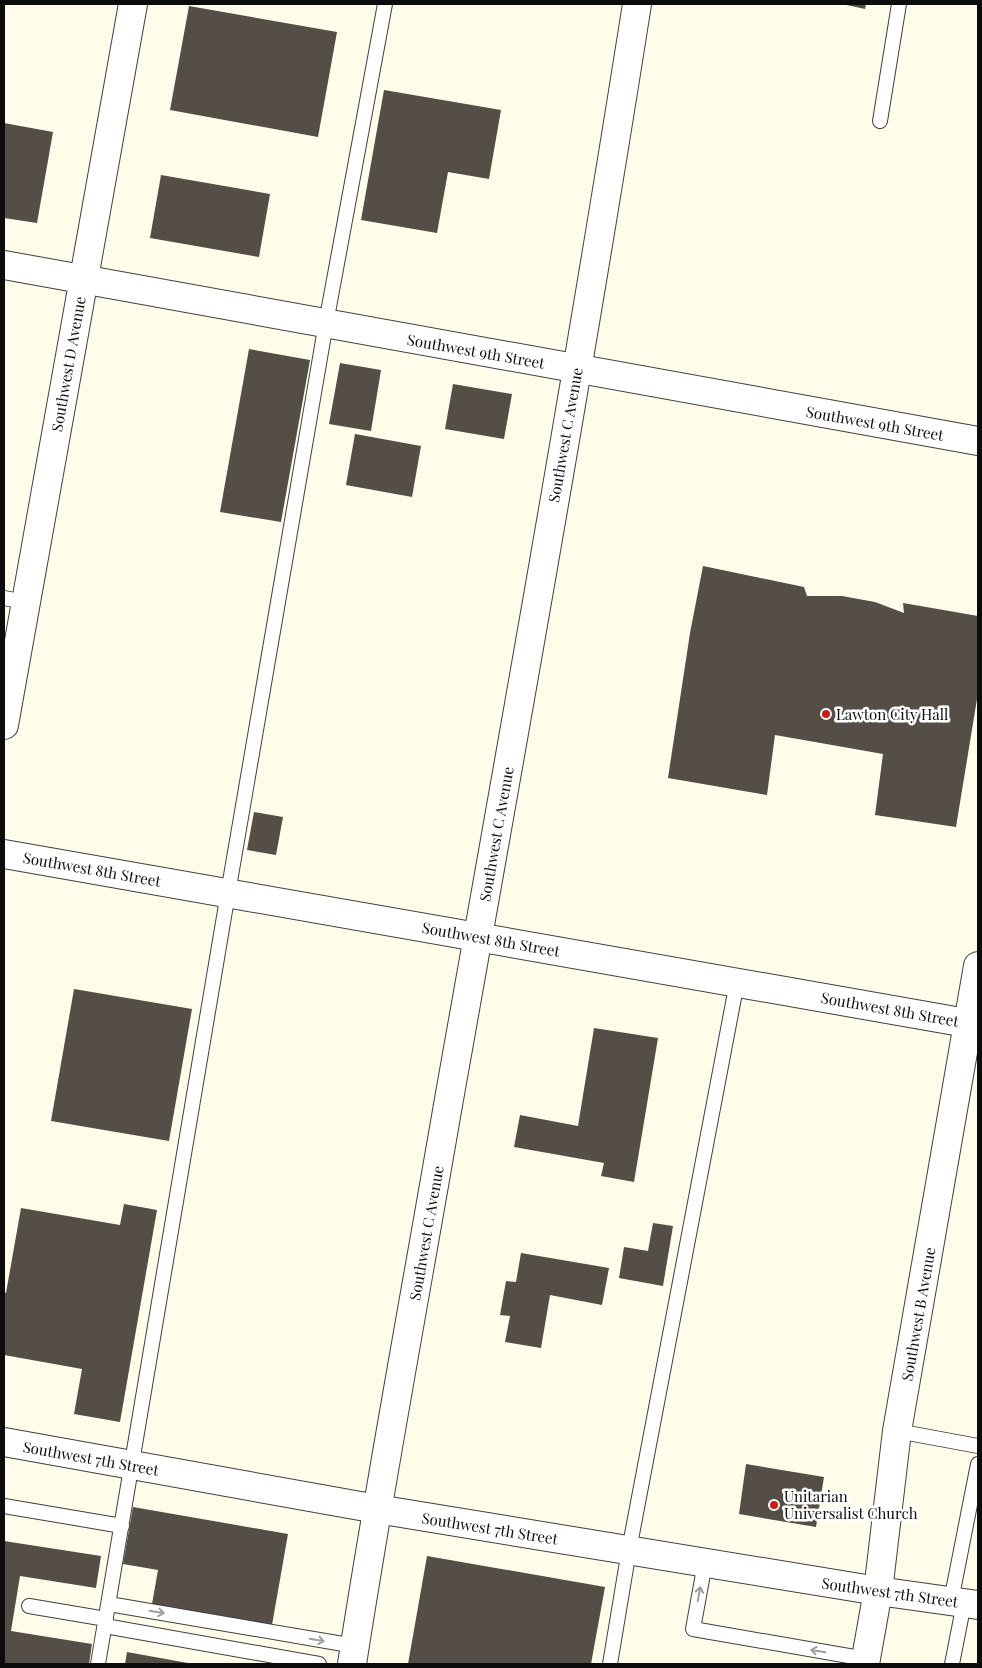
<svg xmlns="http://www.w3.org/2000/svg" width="982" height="1668" font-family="'Playfair Display',serif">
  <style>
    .building { fill: #554e47 }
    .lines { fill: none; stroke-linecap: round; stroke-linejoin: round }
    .service-casing { stroke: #3f3f3f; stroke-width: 16 }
    .minor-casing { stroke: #3f3f3f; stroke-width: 30 }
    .tertiary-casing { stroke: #3f3f3f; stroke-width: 30 }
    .service { stroke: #fff; stroke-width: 14 }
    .minor { stroke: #fff; stroke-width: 28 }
    .tertiary { stroke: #fff; stroke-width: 28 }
    .oneway { stroke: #9e9e9e }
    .poi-dot { fill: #ca1c16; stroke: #fff; stroke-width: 2 }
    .labels { text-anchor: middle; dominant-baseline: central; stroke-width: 5; stroke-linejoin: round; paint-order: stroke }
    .street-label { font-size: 15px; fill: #0c0c0c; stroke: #fff }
    .poi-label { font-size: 15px; fill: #0c0c0c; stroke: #fff; text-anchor: start }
  </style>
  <rect width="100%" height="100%" fill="#fffdea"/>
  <!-- building -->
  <path class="building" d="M842,4H866L865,9Z
    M189,6L337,32L318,137L170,110Z
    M384,90L501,110L489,179L448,172L437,233L361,220Z
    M4,123L53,132L37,223L4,218Z
    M161,175L270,194L259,257L150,238Z
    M249,349L310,360L281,522L220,512Z
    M340,363L381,370L371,431L329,424Z
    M453,384L512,394L504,439L445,429Z
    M355,434L421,446L412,497L346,485Z
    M703,566L804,587L807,596H842L875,602L904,613L903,603L978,616V693L956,827L875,815L883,754L775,735L767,795L668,778L690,633Z
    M254,812L283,817L276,855L247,850Z
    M74,989L192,1009L169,1141L51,1121Z
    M594,1028L658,1038L634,1182L601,1176L604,1163L514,1147L520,1115L578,1126Z
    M124,1204L157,1210L120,1422L74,1414L82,1369L4,1355V1292L6,1293L21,1208L120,1225Z
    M653,1223L673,1226L663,1286L619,1278L624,1247L648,1251Z
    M521,1253L609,1268L602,1305L550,1295L541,1348L505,1342L510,1316L500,1315L506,1281L516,1282Z
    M746,1464L824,1477L816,1527L739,1514Z
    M133,1507L288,1534L272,1625L152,1604L158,1570L123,1564Z
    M4,1541L101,1556L96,1588L20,1576L11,1631L92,1644L89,1664H4Z
    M427,1556L605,1587L591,1664H408Z
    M127,1652L188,1663V1664H125Z"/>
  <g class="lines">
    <!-- service casing -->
    <g class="service-casing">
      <path id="service" d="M880,121L899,4
        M4,598L25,602
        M897,1431L978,1446
        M4,1506L122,1526
        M705,1563L693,1629L866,1659
        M951,1601L978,1464
        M109,1604L355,1646
        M29,1606L106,1619
        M105,1626L319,1664
        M98,1664L228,893L326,323L385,4
        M610,1664L629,1550L737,982
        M952,1664L964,1603"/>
    </g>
    <!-- minor casing -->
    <g class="minor-casing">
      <path id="minor" d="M4,265L978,441
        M4,854L978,1025
        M4,1442L377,1509L878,1591L978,1605"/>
    </g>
    <!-- tertiary casing -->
    <g class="tertiary-casing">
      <path id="tertiary" d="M4,725L133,4
        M352,1664C381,1477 416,1291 448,1105C513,739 579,372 637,4
        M865,1664L878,1591L897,1431L978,966"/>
    </g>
    <!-- service -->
    <use href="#service" class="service"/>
    <!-- minor -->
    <use href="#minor" class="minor"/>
    <!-- tertiary -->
    <use href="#tertiary" class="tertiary"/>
  </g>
  <!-- one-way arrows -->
  <defs><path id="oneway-shaft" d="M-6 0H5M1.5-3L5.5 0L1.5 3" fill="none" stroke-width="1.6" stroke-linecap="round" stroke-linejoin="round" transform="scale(1.25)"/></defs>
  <g class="oneway">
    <use href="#oneway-shaft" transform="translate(699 1594) rotate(-80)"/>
    <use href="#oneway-shaft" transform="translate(157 1612) rotate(10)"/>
    <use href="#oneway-shaft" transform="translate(317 1640) rotate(10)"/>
    <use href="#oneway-shaft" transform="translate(818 1651) rotate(-170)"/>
  </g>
  <!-- markers -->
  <g class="poi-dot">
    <circle cx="826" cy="714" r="5"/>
    <circle cx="774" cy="1505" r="5"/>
  </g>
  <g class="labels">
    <!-- street labels -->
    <g class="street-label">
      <text transform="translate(476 351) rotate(10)">Southwest 9th Street</text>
      <text transform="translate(68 364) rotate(-80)">Southwest D Avenue</text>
      <text transform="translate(875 423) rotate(10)">Southwest 9th Street</text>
      <text transform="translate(565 435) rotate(-80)">Southwest C Avenue</text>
      <text transform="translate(496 834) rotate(-80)">Southwest C Avenue</text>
      <text transform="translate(92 869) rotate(10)">Southwest 8th Street</text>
      <text transform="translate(491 939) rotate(10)">Southwest 8th Street</text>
      <text transform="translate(890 1009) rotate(10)">Southwest 8th Street</text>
      <text transform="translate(426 1233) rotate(-80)">Southwest C Avenue</text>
      <text transform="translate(918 1314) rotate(-80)">Southwest B Avenue</text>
      <text transform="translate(91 1458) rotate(10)">Southwest 7th Street</text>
      <text transform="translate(490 1528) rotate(9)">Southwest 7th Street</text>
      <text transform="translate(890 1592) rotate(8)">Southwest 7th Street</text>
    </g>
    <!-- poi labels -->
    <g class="poi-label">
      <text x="836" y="714">Lawton City Hall</text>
      <text x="784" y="1496">Unitarian<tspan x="784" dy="17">Universalist Church</tspan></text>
    </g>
  </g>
  <!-- border -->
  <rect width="982" height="1668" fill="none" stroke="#0c0c0c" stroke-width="10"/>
</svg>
